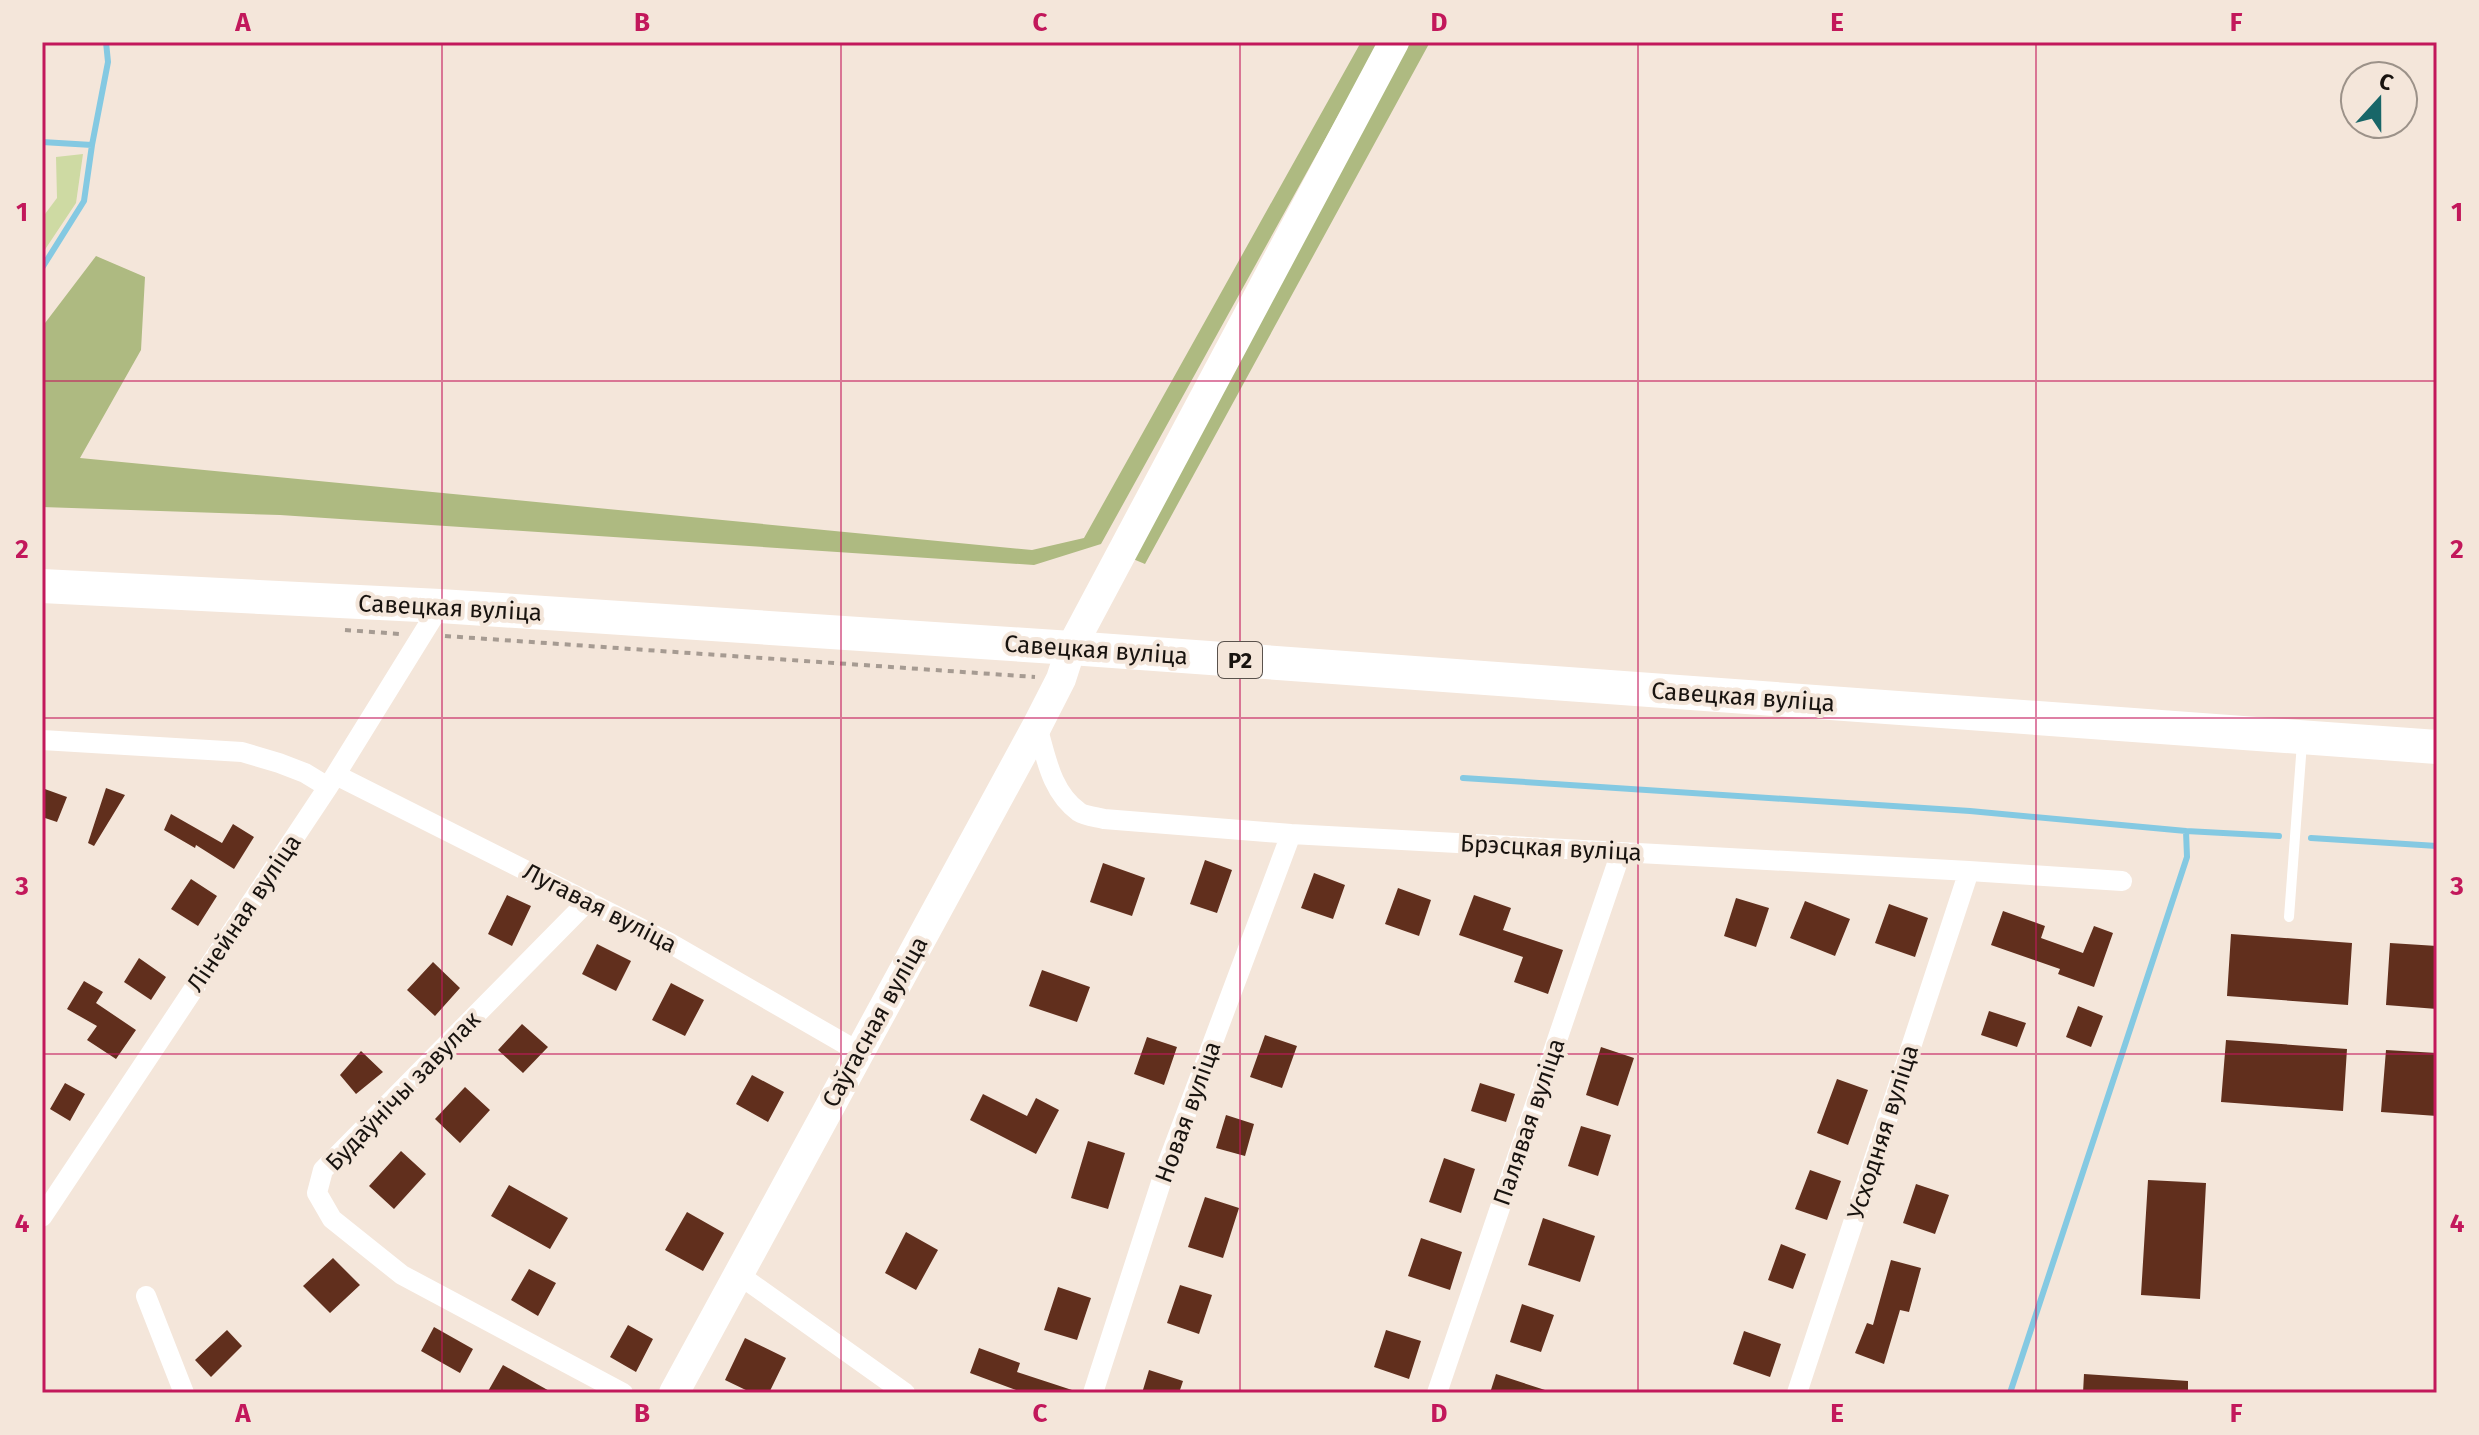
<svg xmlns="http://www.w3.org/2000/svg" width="2479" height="1435" font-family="'Fira Sans',sans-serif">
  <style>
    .green { fill: #cedaa3 }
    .forest { fill: #aeba81 }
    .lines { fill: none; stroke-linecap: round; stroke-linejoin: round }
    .stream { stroke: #84c9e2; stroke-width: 6 }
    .building { fill: #612f1d }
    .path { stroke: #a69b92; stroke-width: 4; stroke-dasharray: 6 6; stroke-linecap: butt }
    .lane { stroke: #fff; stroke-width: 10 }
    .street { stroke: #fff; stroke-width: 20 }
    .secondary { stroke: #fff; stroke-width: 30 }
    .primary { stroke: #fff; stroke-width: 34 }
    .grid { fill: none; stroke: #c2185b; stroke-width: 2; stroke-opacity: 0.55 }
    .labels { text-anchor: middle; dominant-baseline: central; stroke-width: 8; stroke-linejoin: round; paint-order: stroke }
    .shield { fill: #f4e6da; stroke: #5a524c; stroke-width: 2 }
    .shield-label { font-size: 22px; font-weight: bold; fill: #18130f }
    .street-label { font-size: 24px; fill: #18130f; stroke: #f4e6da }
    .neatline { fill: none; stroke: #c2185b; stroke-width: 3 }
    .grid-label { font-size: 26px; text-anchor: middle; font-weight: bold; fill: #c2185b }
  </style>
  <rect width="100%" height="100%" fill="#f4e6da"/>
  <!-- green -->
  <path class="green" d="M83,154L76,203L42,254V218L57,198L56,157Z"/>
  <!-- forest -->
  <path class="forest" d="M1361,42H1379L1101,544L1034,565L280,515L42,507V327L96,256L145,277L141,350L80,458L1032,550L1084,538Z
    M1411,42H1430L1145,564L1133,559L1387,75Z"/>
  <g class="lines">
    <!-- stream -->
    <path class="stream" d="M42,142L92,145
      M42,268L84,201L92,145L108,62L106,42
      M1463,778L1970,811L2186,831L2187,857L2010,1393
      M2186,831L2279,836
      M2311,838L2437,846"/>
  </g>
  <!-- building -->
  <path class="building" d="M42,788L67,797L57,822L42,817Z
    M106,788L125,795L94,846L88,843Z
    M171,814L222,843L233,824L254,837L234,869L196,845L195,848L164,830Z
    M1205,860L1232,870L1217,913L1190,904Z
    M1103,863L1145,878L1132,916L1090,902Z
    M1314,873L1345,885L1333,919L1301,908Z
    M191,879L217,896L198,926L171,909Z
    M1398,888L1431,900L1419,936L1385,924Z
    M507,895L531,906L512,946L488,934Z
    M1474,895L1511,908L1503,930L1563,950L1548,994L1514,982L1523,957L1459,935Z
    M1736,898L1769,908L1756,947L1724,936Z
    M1805,901L1850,919L1835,956L1790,938Z
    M1889,904L1928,918L1915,957L1875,943Z
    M2003,911L2045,926L2041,938L2083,953L2094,926L2113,933L2094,987L2058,974L2060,969L1991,945Z
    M2231,934L2352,943L2348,1005L2227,996Z
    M2390,943L2437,946V1009L2386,1005Z
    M597,944L631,961L616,991L582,974Z
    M139,958L166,977L151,1000L124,982Z
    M433,962L460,988L435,1016L407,990Z
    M1042,970L1090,987L1077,1022L1029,1006Z
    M84,981L103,992L96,1003L136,1030L116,1059L87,1040L97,1026L67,1009Z
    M671,983L704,1000L685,1036L652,1020Z
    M2078,1006L2103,1016L2091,1047L2066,1037Z
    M1989,1011L2026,1023L2017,1047L1981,1035Z
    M522,1024L548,1047L523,1073L498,1050Z
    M1265,1035L1297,1046L1282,1088L1250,1077Z
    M1147,1037L1177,1047L1164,1085L1134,1074Z
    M2226,1040L2347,1049L2343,1111L2221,1102Z
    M1601,1047L1634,1058L1618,1106L1586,1095Z
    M2386,1050L2437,1053V1116L2381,1112Z
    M361,1051L383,1072L356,1094L340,1075Z
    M752,1075L784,1092L768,1122L736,1104Z
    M1837,1079L1868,1090L1848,1145L1817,1133Z
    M65,1083L85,1094L70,1121L50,1109Z
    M1480,1083L1515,1094L1506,1122L1471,1111Z
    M465,1087L490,1110L460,1143L435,1119Z
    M983,1094L1027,1116L1036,1098L1059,1110L1036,1154L970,1120Z
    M1226,1115L1254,1124L1245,1156L1216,1148Z
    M1581,1126L1611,1135L1598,1176L1568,1166Z
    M1088,1141L1125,1153L1108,1209L1071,1198Z
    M401,1151L426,1174L394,1209L369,1186Z
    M1444,1158L1475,1169L1461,1213L1429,1202Z
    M1810,1170L1841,1181L1827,1220L1795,1209Z
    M2148,1180L2206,1183L2200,1299L2141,1295Z
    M1916,1184L1949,1195L1935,1234L1903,1223Z
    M509,1185L568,1218L550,1249L491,1216Z
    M1205,1197L1239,1208L1223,1258L1188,1247Z
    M687,1212L724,1233L703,1271L665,1250Z
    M1543,1218L1595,1236L1580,1282L1528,1265Z
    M906,1232L938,1250L916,1290L885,1273Z
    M1421,1238L1462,1252L1450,1290L1408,1276Z
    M1781,1244L1806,1254L1793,1289L1768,1280Z
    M333,1258L360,1285L330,1313L303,1286Z
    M1891,1260L1921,1268L1909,1312L1900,1310L1884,1364L1855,1353L1867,1323L1873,1325Z
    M529,1269L556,1283L538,1316L511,1300Z
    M1180,1285L1212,1295L1199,1334L1167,1323Z
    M1058,1287L1091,1298L1077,1340L1044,1330Z
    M1522,1304L1554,1315L1541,1352L1510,1342Z
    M628,1325L653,1339L636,1372L610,1357Z
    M434,1327L473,1349L460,1373L421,1351Z
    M227,1330L242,1346L211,1377L195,1360Z
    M1386,1330L1421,1341L1409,1379L1374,1367Z
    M1744,1331L1781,1344L1770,1377L1733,1364Z
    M745,1338L786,1358L769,1393H752L725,1380Z
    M979,1348L1020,1363L1017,1372L1072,1390L1071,1393H1024L970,1373Z
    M503,1365L553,1393H487Z
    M1149,1370L1183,1381L1179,1393H1142Z
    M1496,1374L1545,1390L1544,1393H1490Z
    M2084,1374L2188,1381V1393H2083Z"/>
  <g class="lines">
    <!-- path -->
    <path class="path" d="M345,630L400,634
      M445,636L1035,677"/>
    <!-- lane -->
    <path class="lane" d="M2289,917L2302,743"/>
    <!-- street -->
    <path class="street" d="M1037,726C1046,757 1051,792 1079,812C1085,816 1096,817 1104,819L1291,834L1969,871L2122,881
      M42,740L242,752L279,763L305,773L328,787
      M336,775L668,942L859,1052
      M588,901L323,1170L317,1193L332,1219L402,1275L623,1393
      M42,1217L328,787L440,606
      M738,1274L905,1393
      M146,1296L184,1393
      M1093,1393L1165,1170L1291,834
      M1437,1393L1621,852
      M1797,1393L1969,871"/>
    <!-- secondary -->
    <path class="secondary" d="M674,1393L1037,726L1061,679L1071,648L1394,42"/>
    <!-- primary -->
    <path class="primary" d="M42,586L440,606L1071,648L2437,747"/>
  </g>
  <!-- grid -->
  <path class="grid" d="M442,42V1393M841,42V1393M1240,42V1393M1638,42V1393M2036,42V1393M42,381H2437M42,718H2437M42,1054H2437"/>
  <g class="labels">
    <!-- shield labels -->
    <rect class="shield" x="1218" y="642" width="44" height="36" rx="6"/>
    <g class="shield-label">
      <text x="1240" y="660">Р2</text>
    </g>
    <!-- street labels -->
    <g class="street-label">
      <text transform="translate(450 608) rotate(3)">Савецкая вуліца</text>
      <text transform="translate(1096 650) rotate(4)">Савецкая вуліца</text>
      <text transform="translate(1743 697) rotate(4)">Савецкая вуліца</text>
      <text transform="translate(1551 848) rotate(3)">Брэсцкая вуліца</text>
      <text transform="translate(600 908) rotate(27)">Лугавая вуліца</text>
      <text transform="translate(244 913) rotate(-56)">Лінейная вуліца</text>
      <text transform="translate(875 1022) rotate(-61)">Саўгасная вуліца</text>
      <text transform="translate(403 1091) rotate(-46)">Будаўнічы завулак</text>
      <text transform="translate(1188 1112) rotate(-70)">Новая вуліца</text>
      <text transform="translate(1529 1122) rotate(-71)">Палявая вуліца</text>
      <text transform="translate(1883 1132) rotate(-72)">Усходняя вуліца</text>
    </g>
  </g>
  <!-- border -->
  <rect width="2479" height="1435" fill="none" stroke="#f4e6da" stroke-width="88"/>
  <!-- north arrow -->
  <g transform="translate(2379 100) rotate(21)"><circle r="38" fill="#f4e6da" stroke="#9c9289" stroke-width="2"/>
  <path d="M0-6L14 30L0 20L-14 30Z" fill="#186668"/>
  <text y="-12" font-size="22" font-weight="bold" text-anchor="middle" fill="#18130f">С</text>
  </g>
  <rect x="44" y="44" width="2391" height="1347" class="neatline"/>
  <g class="grid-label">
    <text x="243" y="31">A</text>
    <text x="642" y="31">B</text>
    <text x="1040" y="31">C</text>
    <text x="1439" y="31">D</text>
    <text x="1837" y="31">E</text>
    <text x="2236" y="31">F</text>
    <text x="22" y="221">1</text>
    <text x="2457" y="221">1</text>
    <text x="22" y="558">2</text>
    <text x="2457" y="558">2</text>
    <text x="22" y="895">3</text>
    <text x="2457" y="895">3</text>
    <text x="22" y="1232">4</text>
    <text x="2457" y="1232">4</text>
    <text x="243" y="1422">A</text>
    <text x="642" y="1422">B</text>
    <text x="1040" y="1422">C</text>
    <text x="1439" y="1422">D</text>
    <text x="1837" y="1422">E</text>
    <text x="2236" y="1422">F</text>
  </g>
</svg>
